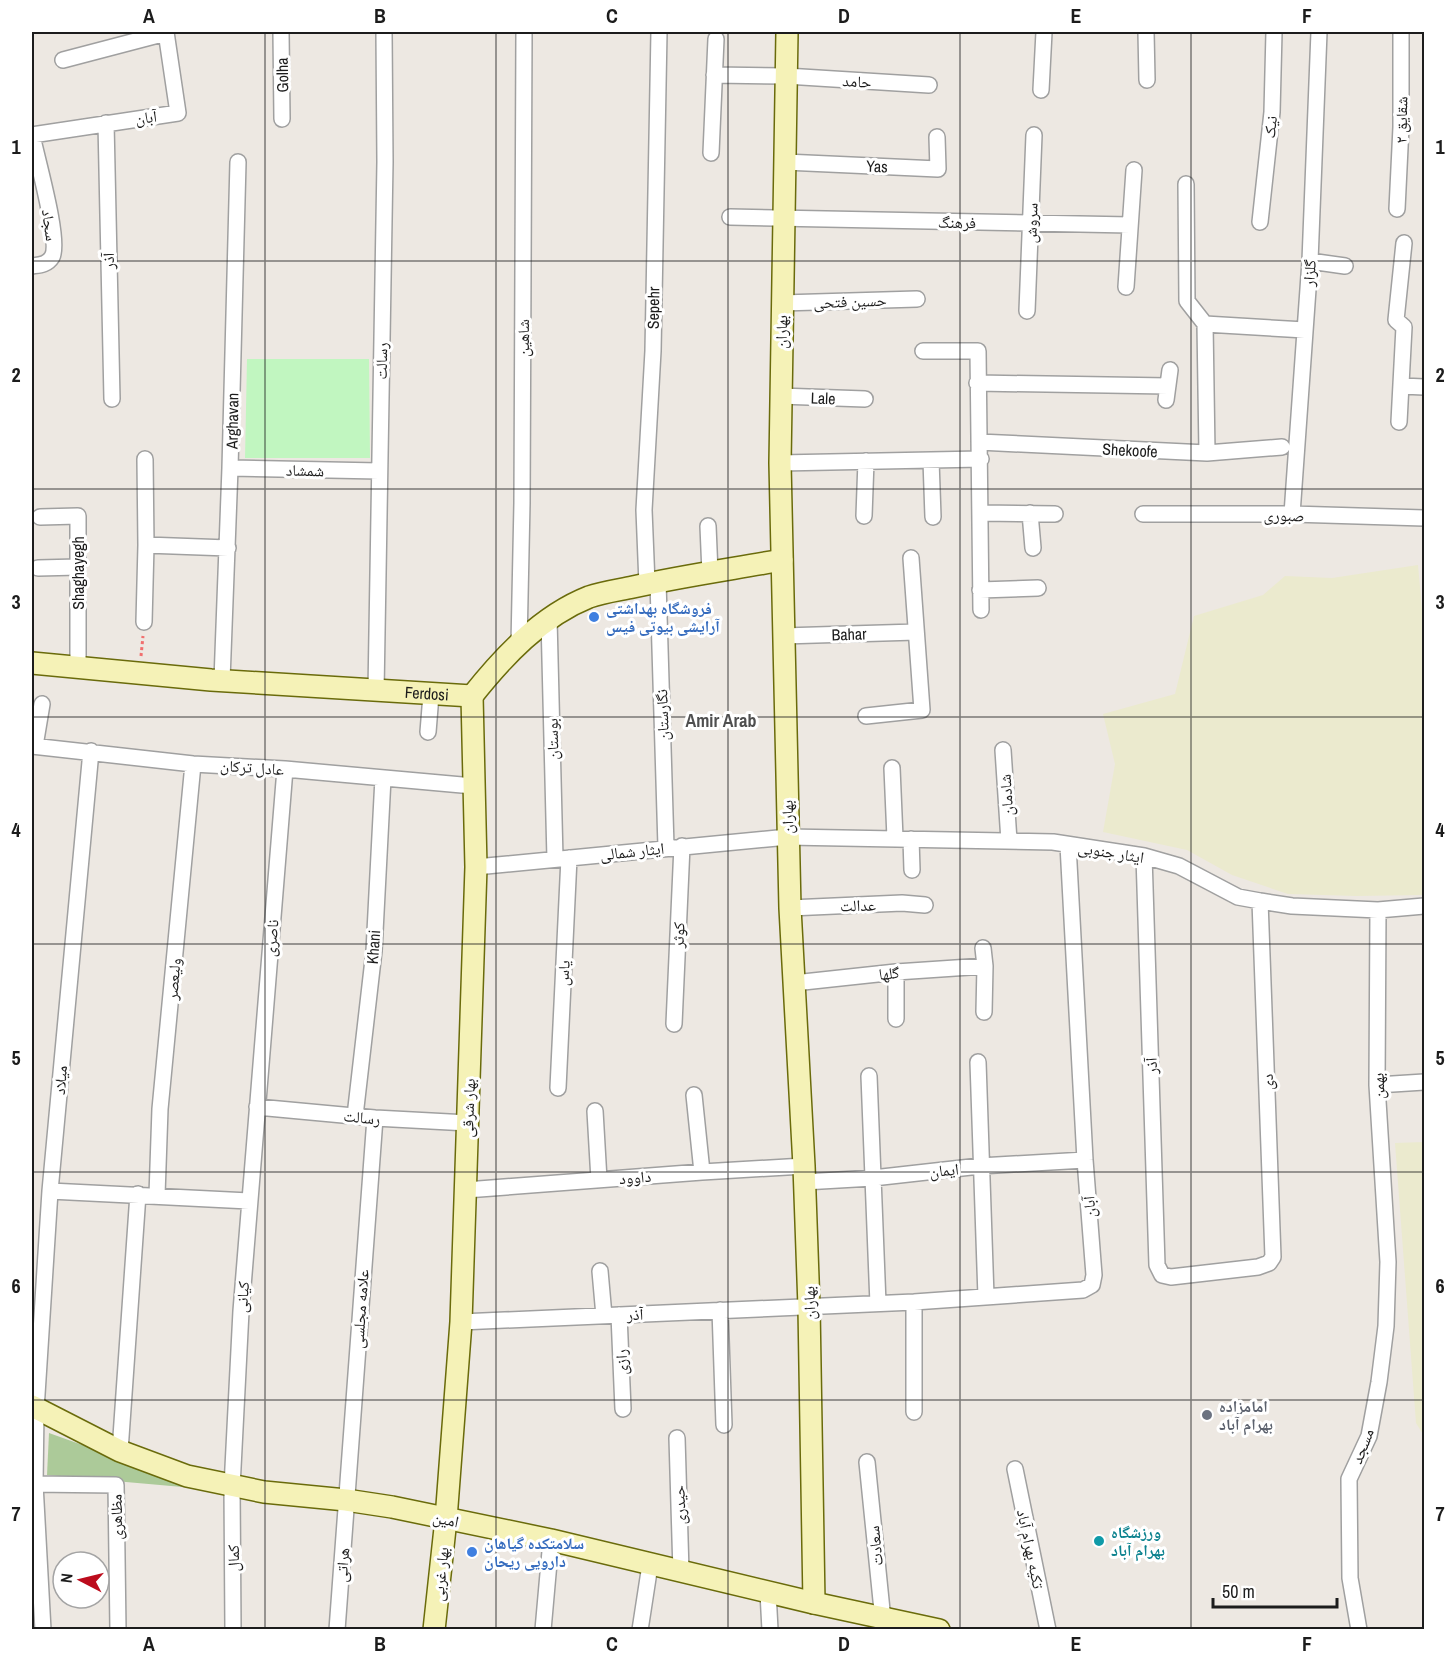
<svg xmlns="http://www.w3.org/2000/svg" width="1456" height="1661" font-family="'Archivo Narrow','Noto Naskh Arabic',sans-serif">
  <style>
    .farmland { fill: #ebeace }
    .forest { fill: #acca99 }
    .park { fill: #c1f6c0 }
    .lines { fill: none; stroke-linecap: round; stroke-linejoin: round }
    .street-casing { stroke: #a0a0a0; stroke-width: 18 }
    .secondary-casing { stroke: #6a6b0b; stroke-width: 24 }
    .path { stroke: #f16f6e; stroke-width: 3; stroke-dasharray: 3 3; stroke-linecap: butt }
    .street { stroke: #fff; stroke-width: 15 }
    .secondary { stroke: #f5f2b7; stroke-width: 21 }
    .grid { fill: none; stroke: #1c1c1c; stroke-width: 1.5; stroke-opacity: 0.55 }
    .shop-dot { fill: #3f7fe0; stroke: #fff; stroke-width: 2 }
    .worship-dot { fill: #6b7280; stroke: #fff; stroke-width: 2 }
    .culture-dot { fill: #0f9aa8; stroke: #fff; stroke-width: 2 }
    .labels { text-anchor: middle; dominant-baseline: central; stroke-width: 6; stroke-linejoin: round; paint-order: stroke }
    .street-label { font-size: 16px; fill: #1c1c1c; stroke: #fff }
    .shop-label { font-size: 16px; font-weight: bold; fill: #366cbe; stroke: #fff; text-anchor: start }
    .worship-label { font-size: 16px; font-weight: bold; fill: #5b616d; stroke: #fff; text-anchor: start }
    .culture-label { font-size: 16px; font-weight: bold; fill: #0d838f; stroke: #fff; text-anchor: start }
    .neighbourhood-label { font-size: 18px; font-weight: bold; fill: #4f4f4f; stroke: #fff }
    .neatline { fill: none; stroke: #1c1c1c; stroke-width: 2 }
    .grid-label { font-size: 20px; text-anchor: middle; font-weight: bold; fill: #1c1c1c }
  </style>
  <rect width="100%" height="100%" fill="#ede8e2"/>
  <!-- farmland -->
  <path class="farmland" d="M1418,565L1424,632V895L1356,896L1288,894L1232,875L1187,850L1103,832L1115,764L1103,714L1175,694L1194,616L1263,595L1285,576L1332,578Z
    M1424,1142V1436L1416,1423L1395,1143Z"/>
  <!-- forest -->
  <path class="forest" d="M49,1433L205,1489L47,1475Z"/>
  <!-- park -->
  <path class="park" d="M247,359H369L370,458H245Z"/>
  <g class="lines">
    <!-- street casing -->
    <g class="street-casing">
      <path id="street" d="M281,32L282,119
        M1146,32L1147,80
        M63,60L166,33
        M714,75L786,76L929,85
        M1041,90L1044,32
        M106,123L112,399
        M32,135L178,113L166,32
        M711,153L716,39
        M785,162L938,169L937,137
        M1186,184L1187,301L1205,324L1207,453
        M1397,209L1401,127V32
        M730,217L1130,225
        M1260,222L1272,112L1274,32
        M1310,261L1345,266
        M32,266C39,265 47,265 52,257C61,242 36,156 32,135
        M1126,287L1134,170
        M782,303L917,299
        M1027,311L1034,135
        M1205,324L1305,330
        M923,351H978L981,610
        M977,383L1168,386
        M1402,386L1424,387
        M780,396L865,399
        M1166,400L1170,370
        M1399,422L1404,327L1396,320L1404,243
        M979,442L1207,453L1282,447
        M931,460L933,517
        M780,463L981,459
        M230,468L379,471
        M981,513L1055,514
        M1030,513L1033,548
        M1143,514H1292L1424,518
        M1292,514L1310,261L1319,32
        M864,516L866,461
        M40,517L78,516V667
        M708,526L710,573
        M146,545L228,548
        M38,568L78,567
        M658,582L666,847
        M647,584L644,510L653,351L659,32
        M980,590L1038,588
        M549,619L555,859
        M144,622L146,545L145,459
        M783,636L916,632
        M519,644L522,503L524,32
        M222,680L230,468L238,162
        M376,691L385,162L384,32
        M866,716L922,710L911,558
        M428,732L431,695
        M32,746L193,764L285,769L473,786
        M35,746L42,704
        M1003,750L1009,841
        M892,768L895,838
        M911,839L912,870
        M1144,856L1157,1265L1162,1275L1171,1277L1258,1267L1269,1263L1273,1257L1260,901
        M476,867L788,837L1053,842L1144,856L1179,866L1238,897L1260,901L1292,906L1378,910L1424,906
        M790,908L902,903L925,905
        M983,948L985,966L984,1012
        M794,983L896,972L985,966
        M896,1019V972
        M674,1024L682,846
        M978,1062L986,1297
        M869,1076L878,1304
        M1377,1085L1424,1082
        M558,1088L569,858
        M694,1095L702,1172
        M257,1107L375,1118L468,1123
        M595,1111L599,1180
        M355,1116L374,951L383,778
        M804,1182L873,1178L980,1166L1085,1160
        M466,1190L702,1172L804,1166
        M50,1191L249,1201
        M157,1195L160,1109L193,764
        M600,1271L604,1316
        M720,1310L724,1425
        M619,1315L623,1409
        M461,1322L914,1302L1083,1290L1092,1285L1094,1275L1085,1160L1068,845
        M914,1412V1302
        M677,1438L681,1572
        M120,1451L138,1194
        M867,1462L884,1630
        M1015,1469L1048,1630
        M32,1484L116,1485L118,1630
        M768,1592L770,1630
        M43,1630L35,1484L36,1410L50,1191L91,751
        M233,1630L232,1487L241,1311L285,769
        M337,1630L375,1118
        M543,1630L551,1540
        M640,1630L650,1565
        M1359,1630L1350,1578L1349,1479L1369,1436L1379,1382L1386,1326L1388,1262L1377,1085L1378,910"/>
    </g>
    <!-- secondary casing -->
    <g class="secondary-casing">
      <g id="secondary">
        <path d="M787,32L780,463L790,908L804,1166L809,1307L814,1603"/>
        <path id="s1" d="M32,663L211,680L472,696C503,657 541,616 589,597C603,592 619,590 633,587C682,576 732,569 782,560"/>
        <path d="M32,1406L120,1451L187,1476L264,1492L346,1500L392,1507L551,1540L814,1603L939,1630"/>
        <path d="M434,1630L446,1519L461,1322L476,867L472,696"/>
      </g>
    </g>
    <!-- path -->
    <path class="path" d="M141,656L143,636"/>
    <!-- street -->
    <use href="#street" class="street"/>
    <!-- secondary -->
    <use href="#secondary" class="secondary"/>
  </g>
  <!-- grid -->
  <path class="grid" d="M265,32V1630M496,32V1630M728,32V1630M960,32V1630M1191,32V1630M32,261H1424M32,489H1424M32,717H1424M32,944H1424M32,1172H1424M32,1400H1424"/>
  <!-- markers -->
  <g class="shop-dot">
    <circle cx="594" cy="617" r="6"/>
    <circle cx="472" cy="1552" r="6"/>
  </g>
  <circle class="worship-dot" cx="1207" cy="1415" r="6"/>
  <circle class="culture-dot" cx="1099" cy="1541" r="6"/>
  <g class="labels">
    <!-- street labels -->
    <g class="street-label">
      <text transform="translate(282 75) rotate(-91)">Golha</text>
      <text transform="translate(857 81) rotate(4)">حامد</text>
      <text transform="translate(146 117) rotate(-7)">آبان</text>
      <text transform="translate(1401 120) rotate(-89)">شقایق ۲</text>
      <text transform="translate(1270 127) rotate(-84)">نیک</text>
      <text transform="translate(877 166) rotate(2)">Yas</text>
      <text transform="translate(957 222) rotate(1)">فرهنگ</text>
      <text transform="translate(1031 223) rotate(-88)">سروش</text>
      <text transform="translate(50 225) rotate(82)">سجاد</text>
      <text transform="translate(108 261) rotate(-91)">آذر</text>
      <text transform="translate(1309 273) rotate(-86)">گلزار</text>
      <text transform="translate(850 301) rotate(-2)">حسین فتحی</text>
      <text transform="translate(653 308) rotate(-89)">Sepehr</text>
      <text transform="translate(781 332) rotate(-89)">بهاران</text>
      <text transform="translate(523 338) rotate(-90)">شاهین</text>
      <text transform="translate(381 361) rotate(-89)">رسالت</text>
      <text transform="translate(823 398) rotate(2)">Lale</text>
      <text transform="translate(232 421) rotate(-89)">Arghavan</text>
      <text transform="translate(1130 450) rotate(3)">Shekoofe</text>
      <text transform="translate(305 470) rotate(1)">شمشاد</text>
      <text transform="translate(1284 515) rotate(1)">صبوری</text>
      <text transform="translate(78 573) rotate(-90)">Shaghayegh</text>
      <text transform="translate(849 634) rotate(-2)">Bahar</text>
      <text stroke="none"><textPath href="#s1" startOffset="396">Ferdosi</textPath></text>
      <text transform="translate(662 715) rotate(-92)">نگارستان</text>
      <text transform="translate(552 739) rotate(-91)">بوستان</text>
      <text transform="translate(252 767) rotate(4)">عادل ترکان</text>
      <text transform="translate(1006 795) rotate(-94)">شادمان</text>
      <text transform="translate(787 817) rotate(-91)">بهاران</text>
      <text transform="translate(632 851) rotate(-6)">ایثار شمالی</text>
      <text transform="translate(1111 852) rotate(9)">ایثار جنوبی</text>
      <text transform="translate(858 905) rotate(-2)">عدالت</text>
      <text transform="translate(678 935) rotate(-87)">کوثر</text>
      <text transform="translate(271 938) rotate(-85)">ناصری</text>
      <text transform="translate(373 947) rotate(-86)">Khani</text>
      <text transform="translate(563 973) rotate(-87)">یاس</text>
      <text transform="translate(889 973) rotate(-6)">گلها</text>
      <text transform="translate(173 979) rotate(-85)">ولیعصر</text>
      <text transform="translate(1151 1066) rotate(-92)">آذر</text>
      <text transform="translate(60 1080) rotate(-85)">میلاد</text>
      <text transform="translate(1267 1082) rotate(-92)">دی</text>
      <text transform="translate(1378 1086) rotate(-92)">بهمن</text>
      <text transform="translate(468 1108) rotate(-88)">بهار شرقی</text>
      <text transform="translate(362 1117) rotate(5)">رسالت</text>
      <text transform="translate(944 1170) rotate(-6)">ایمان</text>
      <text transform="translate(635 1177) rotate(-5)">داوود</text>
      <text transform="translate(1089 1207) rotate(-94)">آبان</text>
      <text transform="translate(242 1297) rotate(-86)">کیانی</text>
      <text transform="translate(809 1303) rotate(-92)">بهاران</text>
      <text transform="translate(360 1309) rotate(-86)">علامه مجلسی</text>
      <text transform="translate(635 1314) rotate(-2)">آذر</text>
      <text transform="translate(621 1362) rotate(-92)">رازی</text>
      <text transform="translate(1362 1446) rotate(-69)">مسجد</text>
      <text transform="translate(679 1505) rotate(-92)">حیدری</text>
      <text transform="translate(116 1517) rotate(-91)">مظاهری</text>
      <text transform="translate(446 1519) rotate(12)">امین</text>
      <text transform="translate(875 1546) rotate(-96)">سعادت</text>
      <text transform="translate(1031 1549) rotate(78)">تکیه بهرام آباد</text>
      <text transform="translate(233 1558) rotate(-90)">کمال</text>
      <text transform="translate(342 1565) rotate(-86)">هراتی</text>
      <text transform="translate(440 1574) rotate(-84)">بهار غربی</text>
    </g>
    <!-- shop labels -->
    <g class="shop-label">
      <text x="606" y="608">فروشگاه بهداشتی<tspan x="606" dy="18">آرایشی بیوتی فیس</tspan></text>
      <text x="484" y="1543">سلامتکده گیاهان<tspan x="484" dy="18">دارویی ریحان</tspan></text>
    </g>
    <!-- worship labels -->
    <g class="worship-label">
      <text x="1219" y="1406">امامزاده<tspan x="1219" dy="18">بهرام آباد</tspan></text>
    </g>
    <!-- culture labels -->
    <g class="culture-label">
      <text x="1111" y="1532">ورزشگاه<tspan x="1111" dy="18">بهرام آباد</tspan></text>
    </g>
    <!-- neighbourhood labels -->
    <g class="neighbourhood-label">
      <text x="721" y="720">Amir Arab</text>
    </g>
  </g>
  <!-- border -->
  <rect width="1456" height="1661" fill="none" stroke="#ffffff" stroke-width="66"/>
  <!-- north arrow -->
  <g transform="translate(81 1580) rotate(277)"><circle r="28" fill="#ffffff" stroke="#a4a4a4" stroke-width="1.5"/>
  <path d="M0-4.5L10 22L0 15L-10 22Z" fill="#bc0b1c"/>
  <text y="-9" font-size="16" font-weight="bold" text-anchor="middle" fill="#1c1c1c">N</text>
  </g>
  <!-- scale -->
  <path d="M1213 1598v9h124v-9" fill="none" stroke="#1c1c1c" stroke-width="3"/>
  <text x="1222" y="1598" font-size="18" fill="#1c1c1c" stroke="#ffffff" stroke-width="4.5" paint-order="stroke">50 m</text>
  <rect x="33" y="33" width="1390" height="1595" class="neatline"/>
  <g class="grid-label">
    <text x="149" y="23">A</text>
    <text x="380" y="23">B</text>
    <text x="612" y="23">C</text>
    <text x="844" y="23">D</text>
    <text x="1076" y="23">E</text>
    <text x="1307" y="23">F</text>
    <text x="16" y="154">1</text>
    <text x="1440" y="154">1</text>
    <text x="16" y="382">2</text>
    <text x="1440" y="382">2</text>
    <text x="16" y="609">3</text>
    <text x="1440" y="609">3</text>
    <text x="16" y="837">4</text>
    <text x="1440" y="837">4</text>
    <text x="16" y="1065">5</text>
    <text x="1440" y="1065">5</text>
    <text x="16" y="1293">6</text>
    <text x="1440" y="1293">6</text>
    <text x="16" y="1521">7</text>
    <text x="1440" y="1521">7</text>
    <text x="149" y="1651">A</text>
    <text x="380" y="1651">B</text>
    <text x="612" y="1651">C</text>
    <text x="844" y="1651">D</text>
    <text x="1076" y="1651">E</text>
    <text x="1307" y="1651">F</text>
  </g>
</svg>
